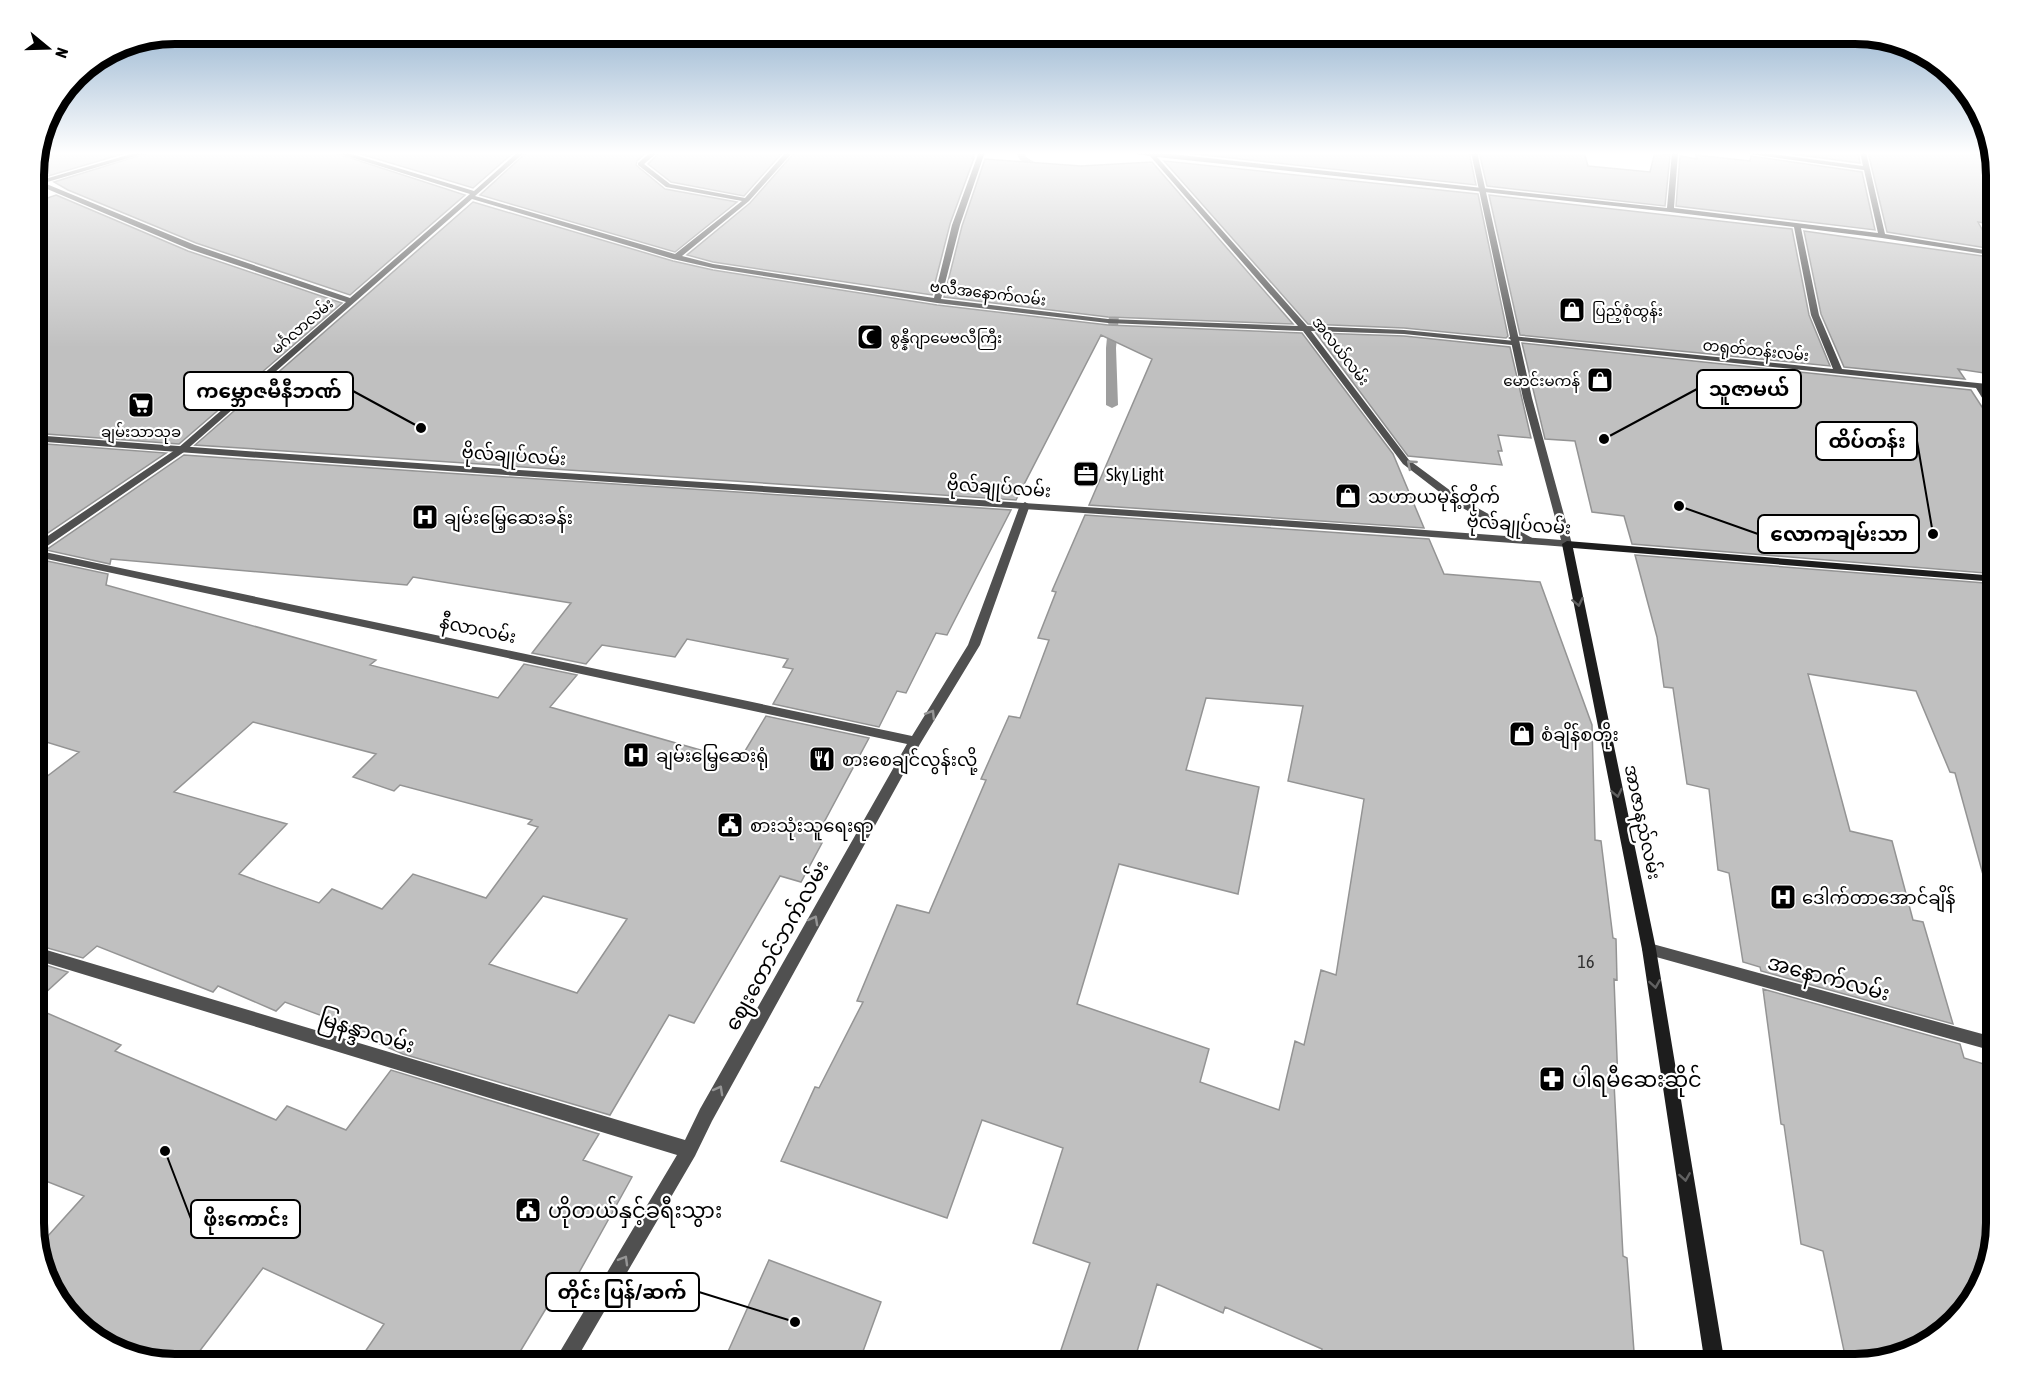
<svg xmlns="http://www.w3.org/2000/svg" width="2030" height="1398" font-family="'Asap Condensed','Noto Sans Myanmar',sans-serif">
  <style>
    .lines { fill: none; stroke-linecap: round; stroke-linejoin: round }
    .stream { fill: #9e9e9e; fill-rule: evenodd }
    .building { fill: #c0c0c0; stroke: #949494; stroke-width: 1.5; fill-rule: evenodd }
    .minor { fill: #505050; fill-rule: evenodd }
    .tertiary { fill: #505050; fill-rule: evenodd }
    .secondary { fill: #1d1d1d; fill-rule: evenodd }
    .oneway { stroke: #969696 }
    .oneway2 { stroke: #616161 }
    .labels { text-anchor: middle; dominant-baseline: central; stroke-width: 4.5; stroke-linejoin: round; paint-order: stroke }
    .far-street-label { font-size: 15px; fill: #000; stroke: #fff }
    .far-poi-label { font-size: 15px; fill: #000; stroke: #fff; text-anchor: start }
    .street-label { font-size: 18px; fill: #000; stroke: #fff }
    .poi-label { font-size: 18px; fill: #000; stroke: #fff; text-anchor: start }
    .near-number-label { font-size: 18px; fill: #303030 }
    .near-street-label { font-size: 21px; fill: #000; stroke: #fff }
    .near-poi-label { font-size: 21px; fill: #000; stroke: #fff; text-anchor: start }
    .rim { fill: none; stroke: #000; stroke-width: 8 }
    .leader { fill: none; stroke: #000; stroke-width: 2 }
    .callout-dot { fill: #000; stroke: #fff; stroke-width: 2 }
    .callout { fill: #fff; stroke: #000; stroke-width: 2 }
    .callout-label { font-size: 20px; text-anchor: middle; font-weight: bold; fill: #000 }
  </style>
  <rect width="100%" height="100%" fill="#fff"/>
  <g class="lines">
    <!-- stream -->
    <path class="stream" d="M1016,152H1024L1026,157L1051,173L1044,175L1020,160Z
      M1107,297H1113L1120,305L1116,348L1118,405L1112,408L1106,405V348L1110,305L1105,299Z"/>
  </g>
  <!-- building -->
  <path class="building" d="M36,152H129L45,177L33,170Z
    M151,152H332L465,195L350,295L196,243L68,190L54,182Z
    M354,152H514L473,188Z
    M527,152H647L637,161L636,165L665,189L737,202L675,252L480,195Z
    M660,152H783L744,196L671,182L648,164Z
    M795,152H976L972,158H974L950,224L932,295L713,262L687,255L750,203Z
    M1177,152H1469L1476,185Z
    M1479,152H1584L1588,166L1650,172L1655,152L1670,155L1665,206L1487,186Z
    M1792,152H1858L1860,163L1792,154Z
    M1868,152H1959L1993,156L1997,174V225L1978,222L1993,249L1887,232Z
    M1696,155L1750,161L1751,156L1862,172L1875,230L1676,206L1680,156L1697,159Z
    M985,159L1081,166L1152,162L1293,324L1108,317L944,297L962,226Z
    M1164,161L1478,194L1508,336L1506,338L1404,328L1308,324Z
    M56,195L188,251L342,303L179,444L33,433V203Z
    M1489,195L1792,229L1809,315L1830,366L1520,335Z
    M473,202L673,261L713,270L937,305L1108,325L1302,333L1393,454L1424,528L1089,505L1152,359L1101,335L1016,500L195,445Z
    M1804,231L1997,258V375L1958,369L1965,379L1844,367L1821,314Z
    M1316,333L1404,336L1510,347L1531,438L1498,435L1502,451H1498L1502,465L1408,456Z
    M1522,343L1971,390L1997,430V574L1632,544L1624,516L1592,512L1575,441L1545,439Z
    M33,443L166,453L33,543Z
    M184,455L416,471L1011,510L947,635L936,633L906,693L897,691L879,727L773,704L793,669L783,667L788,659L687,639L675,657L602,645L586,664L532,653L571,603L413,577L407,585L111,559L110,564L46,550Z
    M1085,515L1429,539L1444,574L1540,582L1592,725L1595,840L1601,841L1613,938L1616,939L1617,980L1614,979L1618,1084L1614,1083L1623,1256L1627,1258L1635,1365H1319L1322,1349L1225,1307L1223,1313L1157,1284L1133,1365H1056L1090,1263L1033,1243L1063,1148L982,1120L947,1218L781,1161L815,1087L819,1088L863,1002L857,1001L897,905L929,913L986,780L981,779L1009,716L1020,718L1049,640L1038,638L1056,592L1052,591ZM1206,698L1303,706L1288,781L1364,799L1336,975L1321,970L1304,1045L1295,1041L1279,1110L1200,1082L1209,1049L1077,1004L1119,864L1238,894L1259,787L1186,770Z
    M1635,555L1997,584V880L1985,882L1955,773L1950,772L1916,691L1808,674L1850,831L1892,841L1913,920L1923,922L1953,1024L1761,971L1760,967L1743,962L1729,873L1718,870L1709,789L1687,784L1673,688L1664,687L1657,637Z
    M33,558L108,574L106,585L376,660L370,665L498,698L524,664L577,675L550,707L739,761L766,716L869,738L814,841L822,843L801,882L780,876L694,1023L669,1015L610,1115L403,1054L364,1037L368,1033L285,1002L276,1011L218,986L213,992L97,946L83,958L33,944V787L79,752L33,738ZM253,722L376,754L353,777L394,791L400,785L532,820L528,824L538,827L486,898L413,874L382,909L332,889L319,903L239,874L287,824L174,792ZM543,896L627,919L577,993L489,964Z
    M33,961L68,972L33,1004Z
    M1763,989L1960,1044L1964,1058L1997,1068V1224L1973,1302L1926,1346L1856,1365H1847L1823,1251L1801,1244L1784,1125L1781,1124Z
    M33,1007L121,1045L115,1051L276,1120L287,1106L346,1130L391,1070L599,1134L583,1160L632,1177L566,1296L556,1292L512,1365H356L384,1324L263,1268L189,1365H175L96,1341L52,1294L38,1247L84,1196L33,1176Z
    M769,1260L881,1302L858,1365H722Z"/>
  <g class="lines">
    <!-- minor -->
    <path class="minor" d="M138,152H149L44,183L195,245L350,298L470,194L334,152H345L474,191L518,152H525L475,196L675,254L742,201L666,187L638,165V163L651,152H658L644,164L670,184L745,198L786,152H793L749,201L682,256L713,264L934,298L952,225L979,152H985L960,225L941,299L1108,319L1298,326L1150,156L1123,152H1153L1667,208L1672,152H1678L1674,208L1878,233L1864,170L1736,152H1757L1863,166L1860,152H1866L1885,234L1997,252V256L1882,238L1801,228L1819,315L1842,369L1997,385V391L1985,389L1997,408V418L1994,417L1976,388L1512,340L1508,338L1512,336L1833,369L1811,315L1794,227L1670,212L1157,157L1307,326L1404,330L1515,341V345H1512L1404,334L1311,331L1409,460L1463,500L1534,539L1535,541L1534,543L1530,544L1455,504L1403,464L1303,331L1108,323L937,303L713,268L673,259L472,199L184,452L40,551L912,736L968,645L1020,505L1025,502L1030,505L980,645L920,744L712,1121L695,1156L573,1365H552L677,1155L33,959V946L685,1140L700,1109L907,744L33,556V546L178,448L346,302L189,249L33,183V179L38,181Z
      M1649,943L1997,1038V1052L1649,955L1644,954L1642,949L1644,944Z"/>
    <!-- tertiary -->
    <path class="tertiary" d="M1471,152H1477L1532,398L1572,544L1567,547C1056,508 544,481 33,441V435C542,475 1052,502 1561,540L1523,398Z"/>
    <!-- secondary -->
    <path class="secondary" d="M1567,541L1997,576V582L1573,548L1656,949L1725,1365H1705L1642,949L1562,544Z"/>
  </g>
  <!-- one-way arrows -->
  <defs><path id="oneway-chevron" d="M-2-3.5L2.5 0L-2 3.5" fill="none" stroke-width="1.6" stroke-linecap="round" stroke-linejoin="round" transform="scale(1.5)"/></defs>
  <g class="oneway">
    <use href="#oneway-chevron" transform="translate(1411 464) rotate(-139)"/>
    <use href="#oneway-chevron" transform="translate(931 714) rotate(-58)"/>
    <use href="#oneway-chevron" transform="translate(814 920) rotate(-61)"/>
    <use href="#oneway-chevron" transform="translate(719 1090) rotate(-61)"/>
    <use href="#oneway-chevron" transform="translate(624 1260) rotate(-60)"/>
  </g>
  <g class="oneway2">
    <use href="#oneway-chevron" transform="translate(1578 602) rotate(78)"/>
    <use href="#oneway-chevron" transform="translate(1617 793) rotate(78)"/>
    <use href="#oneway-chevron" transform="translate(1655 984) rotate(81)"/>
    <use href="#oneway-chevron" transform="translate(1685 1177) rotate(81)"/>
  </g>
  <!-- sky -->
  <linearGradient id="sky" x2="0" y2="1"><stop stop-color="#8aabca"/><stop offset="0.44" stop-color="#fff"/><stop offset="1" stop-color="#fff" stop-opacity="0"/></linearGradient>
  <rect width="2030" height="348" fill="url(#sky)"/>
  <!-- icons -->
  <defs>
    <g id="shop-square" transform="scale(1.35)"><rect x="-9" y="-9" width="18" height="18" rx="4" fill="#000" stroke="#fff"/><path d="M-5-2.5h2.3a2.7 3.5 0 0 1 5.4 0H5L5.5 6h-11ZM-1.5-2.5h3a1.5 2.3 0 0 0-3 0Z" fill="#fff"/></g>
    <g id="mosque-square" transform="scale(1.35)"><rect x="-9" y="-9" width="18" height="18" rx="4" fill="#000" stroke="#fff"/><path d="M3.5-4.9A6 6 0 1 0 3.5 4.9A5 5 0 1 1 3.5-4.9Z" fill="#fff"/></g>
    <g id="supermarket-square" transform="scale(1.35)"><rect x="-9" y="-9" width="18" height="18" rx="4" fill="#000" stroke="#fff"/><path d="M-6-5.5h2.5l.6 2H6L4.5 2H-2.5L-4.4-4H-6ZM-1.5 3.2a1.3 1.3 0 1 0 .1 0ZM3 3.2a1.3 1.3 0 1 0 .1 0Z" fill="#fff"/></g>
    <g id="office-square" transform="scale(1.35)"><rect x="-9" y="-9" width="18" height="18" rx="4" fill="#000" stroke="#fff"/><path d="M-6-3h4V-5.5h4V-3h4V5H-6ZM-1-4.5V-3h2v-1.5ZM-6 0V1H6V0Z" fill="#fff"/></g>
    <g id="hospital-square" transform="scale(1.35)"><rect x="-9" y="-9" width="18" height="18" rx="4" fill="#000" stroke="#fff"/><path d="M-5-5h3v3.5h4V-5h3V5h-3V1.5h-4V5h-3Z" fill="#fff"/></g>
    <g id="restaurant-square" transform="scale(1.35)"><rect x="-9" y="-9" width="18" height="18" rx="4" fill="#000" stroke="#fff"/><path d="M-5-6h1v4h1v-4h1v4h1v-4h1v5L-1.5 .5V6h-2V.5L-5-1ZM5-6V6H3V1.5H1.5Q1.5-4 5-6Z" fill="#fff"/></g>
    <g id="civic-square" transform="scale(1.35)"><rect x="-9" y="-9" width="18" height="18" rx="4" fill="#000" stroke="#fff"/><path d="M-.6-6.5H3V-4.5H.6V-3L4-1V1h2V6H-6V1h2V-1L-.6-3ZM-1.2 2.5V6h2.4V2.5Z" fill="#fff"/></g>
    <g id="pharmacy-square" transform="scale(1.35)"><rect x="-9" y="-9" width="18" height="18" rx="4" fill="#000" stroke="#fff"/><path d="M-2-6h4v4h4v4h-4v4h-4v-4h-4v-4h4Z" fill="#fff"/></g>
  </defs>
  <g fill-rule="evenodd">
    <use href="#shop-square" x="1572" y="310"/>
    <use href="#mosque-square" x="870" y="337"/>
    <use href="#shop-square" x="1600" y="380"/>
    <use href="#supermarket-square" x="141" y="405"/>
    <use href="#office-square" x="1086" y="474"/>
    <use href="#shop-square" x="1348" y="496"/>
    <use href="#hospital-square" x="425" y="517"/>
    <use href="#shop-square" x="1522" y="734"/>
    <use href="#hospital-square" x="636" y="755"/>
    <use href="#restaurant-square" x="822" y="759"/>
    <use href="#civic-square" x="730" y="825"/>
    <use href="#hospital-square" x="1783" y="897"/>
    <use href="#pharmacy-square" x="1552" y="1079"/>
    <use href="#civic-square" x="528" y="1210"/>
  </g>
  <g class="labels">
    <!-- far-street labels -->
    <g class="far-street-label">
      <text transform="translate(988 293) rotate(7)">ဗလီအနောက်လမ်း</text>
      <text transform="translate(302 326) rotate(-41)">မင်္ဂလာလမ်း</text>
      <text transform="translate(1756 350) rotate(6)">တရုတ်တန်းလမ်း</text>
      <text transform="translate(1341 351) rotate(52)">အလယ်လမ်း</text>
    </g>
    <!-- far-poi labels -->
    <g class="far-poi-label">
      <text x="1592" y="310">ပြည့်စုံထွန်း</text>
      <text x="890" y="337">စွန္နီဂျာမေဗလီကြီး</text>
      <text x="1580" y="380" text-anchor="end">မောင်းမကန်</text>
      <text x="141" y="431" text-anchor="middle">ချမ်းသာသုခ</text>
    </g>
    <!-- street labels -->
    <g class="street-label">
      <text transform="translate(514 455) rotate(4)">ဗိုလ်ချုပ်လမ်း</text>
      <text transform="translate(999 487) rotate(4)">ဗိုလ်ချုပ်လမ်း</text>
      <text transform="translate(1519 524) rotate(4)">ဗိုလ်ချုပ်လမ်း</text>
      <text transform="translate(478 629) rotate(12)">နီလာလမ်း</text>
      <text transform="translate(1643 822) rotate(78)">အာဇာနည်လမ်း</text>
    </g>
    <!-- poi labels -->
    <g class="poi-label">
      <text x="1106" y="474">Sky Light</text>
      <text x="1368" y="496">သဟာယမုန့်တိုက်</text>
      <text x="444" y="517">ချမ်းမြေ့ဆေးခန်း</text>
      <text x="1541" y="734">စံချိန်စတိုး</text>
      <text x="656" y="755">ချမ်းမြေ့ဆေးရုံ</text>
      <text x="842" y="759">စားစေချင်လွန်းလို့</text>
      <text x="750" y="825">စားသုံးသူရေးရာ</text>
      <text x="1802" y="897">ဒေါက်တာအောင်ချိန်</text>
    </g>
    <!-- near-number labels -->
    <g class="near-number-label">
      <text x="1586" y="961">16</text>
    </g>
    <!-- near-street labels -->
    <g class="near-street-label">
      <text transform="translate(776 945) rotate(-61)">ဈေးတောင်ဘက်လမ်း</text>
      <text transform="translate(1829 977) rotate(15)">အနောက်လမ်း</text>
      <text transform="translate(367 1031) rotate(17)">မြနန္ဒာလမ်း</text>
    </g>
    <!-- near-poi labels -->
    <g class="near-poi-label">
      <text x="1572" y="1079">ပါရမီဆေးဆိုင်</text>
      <text x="548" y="1210">ဟိုတယ်နှင့်ခရီးသွား</text>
    </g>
  </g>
  <!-- crop -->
  <path d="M0 0H2030V1398H0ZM175 44H1855A131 131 0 0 1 1986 175V1223A131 131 0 0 1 1855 1354H175A131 131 0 0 1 44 1223V175A131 131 0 0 1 175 44Z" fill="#fff" fill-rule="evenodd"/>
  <path class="rim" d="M175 44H1855A131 131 0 0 1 1986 175V1223A131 131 0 0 1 1855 1354H175A131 131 0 0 1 44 1223V175A131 131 0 0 1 175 44Z"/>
  <!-- callouts -->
  <path class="leader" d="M1604 439L1697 389M421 428L353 391M1933 534L1917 441M1679 506L1758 534M165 1151L191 1219M795 1322L699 1292"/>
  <g class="callout-dot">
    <circle cx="1604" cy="439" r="6"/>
    <circle cx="421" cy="428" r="6"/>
    <circle cx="1933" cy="534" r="6"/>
    <circle cx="1679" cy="506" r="6"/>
    <circle cx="165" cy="1151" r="6"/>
    <circle cx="795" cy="1322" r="6"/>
  </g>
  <g class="callout">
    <rect x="1697" y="370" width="104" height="38" rx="6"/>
    <rect x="184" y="372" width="169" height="38" rx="6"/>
    <rect x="1816" y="422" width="101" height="38" rx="6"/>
    <rect x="1758" y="515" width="161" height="38" rx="6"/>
    <rect x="191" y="1200" width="109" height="38" rx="6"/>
    <rect x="546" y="1273" width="153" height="38" rx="6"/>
  </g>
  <g class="callout-label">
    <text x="1749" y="396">သူဇာမယ်</text>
    <text x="269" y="398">ကမ္ဘောဇမီနီဘဏ်</text>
    <text x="1867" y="448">ထိပ်တန်း</text>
    <text x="1839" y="541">လောကချမ်းသာ</text>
    <text x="246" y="1226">ဖိုးကောင်း</text>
    <text x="622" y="1299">တိုင်း ပြန်/ဆက်</text>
  </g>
  <!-- north arrow -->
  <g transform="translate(48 48) rotate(109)" stroke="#ffffff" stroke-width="4.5" paint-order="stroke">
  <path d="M0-4.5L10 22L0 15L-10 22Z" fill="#000000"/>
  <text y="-9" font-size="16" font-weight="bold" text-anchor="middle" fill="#000000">N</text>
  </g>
</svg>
